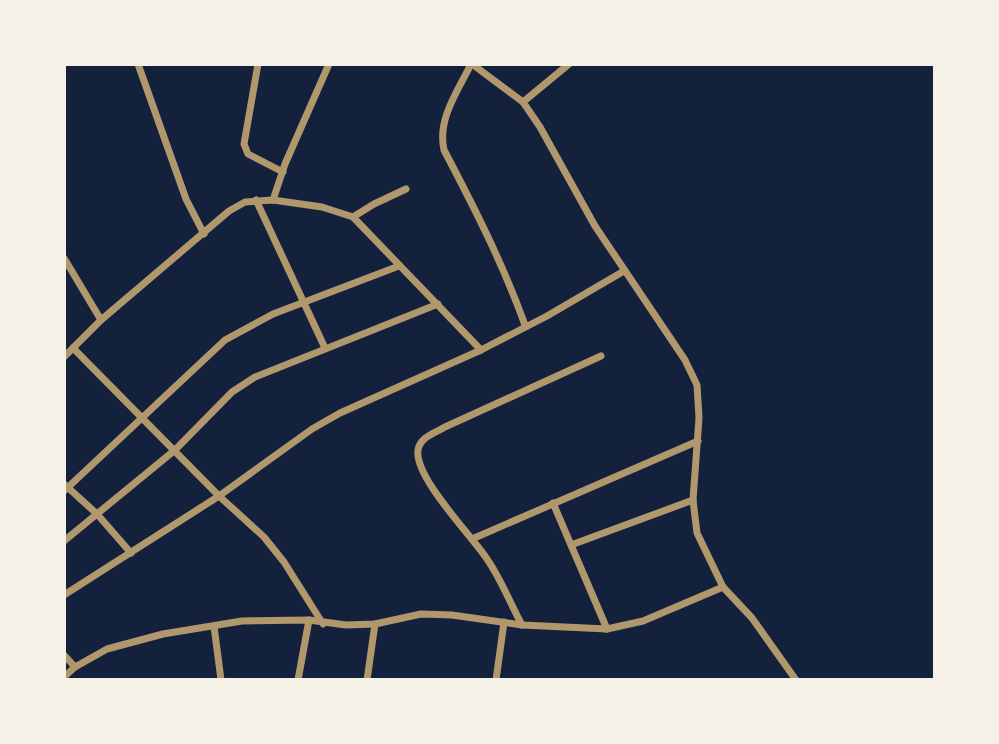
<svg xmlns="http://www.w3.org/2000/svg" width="999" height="744" viewBox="0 0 999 744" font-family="Rubik,sans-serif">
<rect width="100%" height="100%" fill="#14213d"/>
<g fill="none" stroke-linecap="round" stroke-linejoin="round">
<!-- minor -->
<g stroke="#b1986c" stroke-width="7">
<polyline points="138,64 186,199 204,234"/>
<polyline points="258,64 244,144 248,154 283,172"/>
<path d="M471 64C458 91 437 119 444 150 474 207 503 264 525 325"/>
<polyline points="472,64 523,102 540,127 595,226 685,360 697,385 699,418 693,500 697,533 723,587 752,618 796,680"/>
<polyline points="523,102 569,64"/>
<polyline points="256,200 325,348"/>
<polyline points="273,200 285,164 329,64"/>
<polyline points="353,217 374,204 406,189"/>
<polyline points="64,258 101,320"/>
<polyline points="73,348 219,496 264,537 284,562 323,624"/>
<polyline points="64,357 101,320 229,211 245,202 273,200 322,207 353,217 481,350"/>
<polyline points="64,484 97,514 131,553"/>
<polyline points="64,491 225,340 273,314 399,266"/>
<polyline points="553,503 607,629"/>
<polyline points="472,539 698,441"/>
<polyline points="64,541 175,450 232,392 255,377 438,304"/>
<polyline points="571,545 693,500"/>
<polyline points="64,595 219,496 312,429 340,413 481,350 547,316 624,271"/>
<path d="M522 625C510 603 501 579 487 559 471 535 414 477 418 450 420 437 435 433 445 427L601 356"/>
<polyline points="214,626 221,680"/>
<polyline points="64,655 75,667"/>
<polyline points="64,677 75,667 107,649 163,634 242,621 309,620 346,625 375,624 421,614 452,615 522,625 607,629 643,621 723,587"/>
<polyline points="298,680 309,620"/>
<polyline points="367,680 375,624"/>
<polyline points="496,680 504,622"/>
</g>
</g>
<!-- border -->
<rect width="999" height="744" fill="none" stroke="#f6f1e7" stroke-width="132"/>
</svg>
